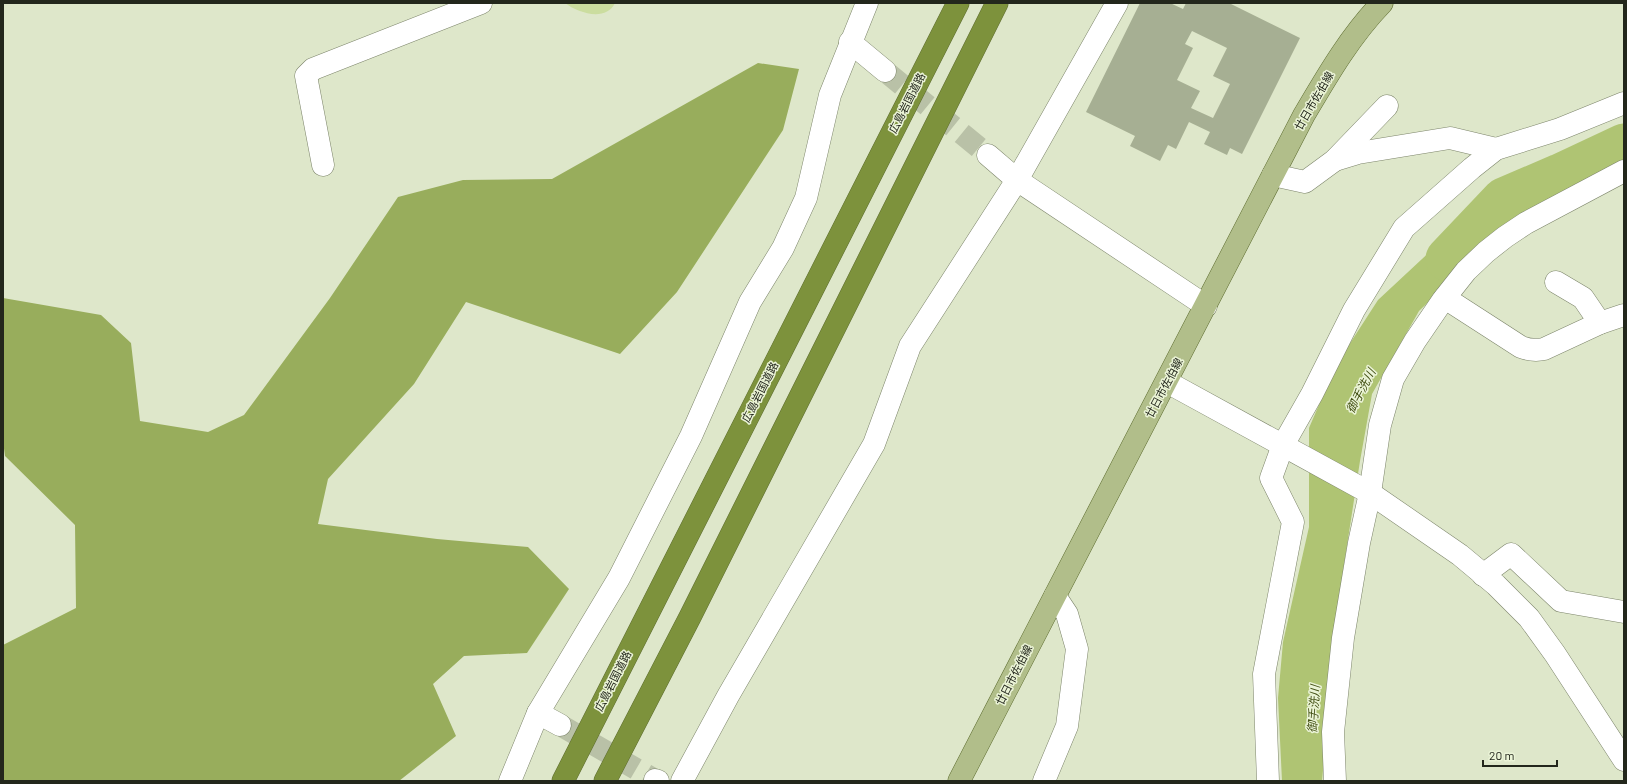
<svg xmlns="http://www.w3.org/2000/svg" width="1627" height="784" viewBox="0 0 1627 784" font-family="Barlow,'Noto Sans JP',sans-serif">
<rect width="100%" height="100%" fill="#dee7ca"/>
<!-- green -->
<path fill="#cbdd9f" d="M565 3H615C606 22 578 13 565 3Z"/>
<!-- forest -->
<polygon fill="#98ad5c" points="758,63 799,69 783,130 677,292 620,354 466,302 414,384 328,479 318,524 437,539 528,547 569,589 527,653 464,656 433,684 456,736 399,781 3,781 3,645 76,608 75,525 5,456 3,441 3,298 101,315 131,343 140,421 208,432 244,415 330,298 398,197 463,180 552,179"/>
<!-- water -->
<polygon fill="#afc473" points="1479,212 1490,215 1495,228 1493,239 1419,311 1372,394 1360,461 1340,591 1322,781 1282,781 1278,698 1283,642 1309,527 1309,428 1336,365 1378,300 1451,232 1468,218"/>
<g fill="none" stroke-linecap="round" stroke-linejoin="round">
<!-- river -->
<polyline stroke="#afc473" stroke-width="45" points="1448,259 1504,200 1560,176 1624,146"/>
</g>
<!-- building -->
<path fill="#a6af93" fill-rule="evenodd" d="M1140 3H1170L1183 9 1186 3H1229L1300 38 1242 154 1230 148 1227 155 1204 144 1210 132 1189 122 1176 149 1168 145 1160 161 1130 146 1135 136 1086 112ZM1192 31 1227 48 1213 76 1230 84 1213 118 1191 108 1200 91 1177 80 1193 48 1185 44Z"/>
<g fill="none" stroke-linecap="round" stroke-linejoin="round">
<!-- minor-tunnel -->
<g stroke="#b9c1a7" stroke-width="22" stroke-dasharray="22 11" stroke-linecap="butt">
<polyline points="885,71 988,155"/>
<polyline points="560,725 655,780"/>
</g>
<!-- minor casing -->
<g stroke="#7d856b" stroke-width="23">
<g id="minor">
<polyline points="850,42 885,71"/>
<polyline points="988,155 1017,180 1206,306"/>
<polyline points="1335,160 1358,153 1450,138 1496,149"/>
<polyline points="323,165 306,76 313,69 481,3"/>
<polyline points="1273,175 1305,182 1335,160 1387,106"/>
<polyline points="1556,282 1583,298 1600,323"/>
<path d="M1445 298 1521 347C1529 350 1535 351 1544 349L1600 323 1624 315"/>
<polyline points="1167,382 1370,493 1460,555 1496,585 1529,618 1555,654 1624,760"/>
<polyline points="1483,575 1511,554 1561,601 1624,612"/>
<polyline points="538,713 560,725"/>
<polyline points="655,780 658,781"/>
<polyline points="510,781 538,713 619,578 691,436 750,302 783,248 806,198 830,95 867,3"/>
<polyline points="682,781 728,696 874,444 910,346 1017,180 1117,3"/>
<polyline points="1044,781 1067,726 1077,649 1067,614 1055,596"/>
<polyline points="1268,781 1264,674 1293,522 1271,478 1283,445 1312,394 1354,310 1404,228 1472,168 1496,149 1560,129 1624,103"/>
<polyline points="1335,781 1333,732 1343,638 1359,543 1370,493 1380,425 1393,379 1415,341 1443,300 1466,271 1486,252 1505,237 1526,223 1624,171"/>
</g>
</g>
<!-- major casing -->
<g stroke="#5e6d31" stroke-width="23">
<path id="major" d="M959 781 1304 115C1327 76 1350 36 1382 3"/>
</g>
<!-- highway casing -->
<g stroke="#5e6d31" stroke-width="23">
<g id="highway">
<polyline points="563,781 958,3"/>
<polyline points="605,781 690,617 997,3"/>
</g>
</g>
<!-- minor -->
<use href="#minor" stroke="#fff" stroke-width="22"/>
<!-- major -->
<use href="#major" stroke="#b1be8a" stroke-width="22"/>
<!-- highway -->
<use href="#highway" stroke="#7d923c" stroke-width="22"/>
</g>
<g text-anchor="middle" stroke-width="3" stroke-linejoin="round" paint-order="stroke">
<!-- street labels -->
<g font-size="11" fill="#23271c" stroke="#ebf4d7">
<text transform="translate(1314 101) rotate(-60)" y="4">廿日市佐伯線</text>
<text transform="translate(907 103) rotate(-63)" y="4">広島岩国道路</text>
<text transform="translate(1164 388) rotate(-62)" y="4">廿日市佐伯線</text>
<text transform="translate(760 392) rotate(-63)" y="4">広島岩国道路</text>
<text transform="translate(1014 675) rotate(-63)" y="4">廿日市佐伯線</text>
<text transform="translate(613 681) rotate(-63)" y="4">広島岩国道路</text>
</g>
<!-- water labels -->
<g font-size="12" font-style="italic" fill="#455217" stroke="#ebf4d7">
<text transform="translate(1361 391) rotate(-62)" y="4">御手洗川</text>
<text transform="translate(1314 709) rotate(-86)" y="4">御手洗川</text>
</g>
</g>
<!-- border -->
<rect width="1627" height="784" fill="none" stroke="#23271c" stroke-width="8"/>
<!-- scale -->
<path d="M1483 760v6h74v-6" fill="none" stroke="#23271c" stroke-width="2"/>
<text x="1489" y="760" font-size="12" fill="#23271c" stroke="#ebf4d7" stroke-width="3" paint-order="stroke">20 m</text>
</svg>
